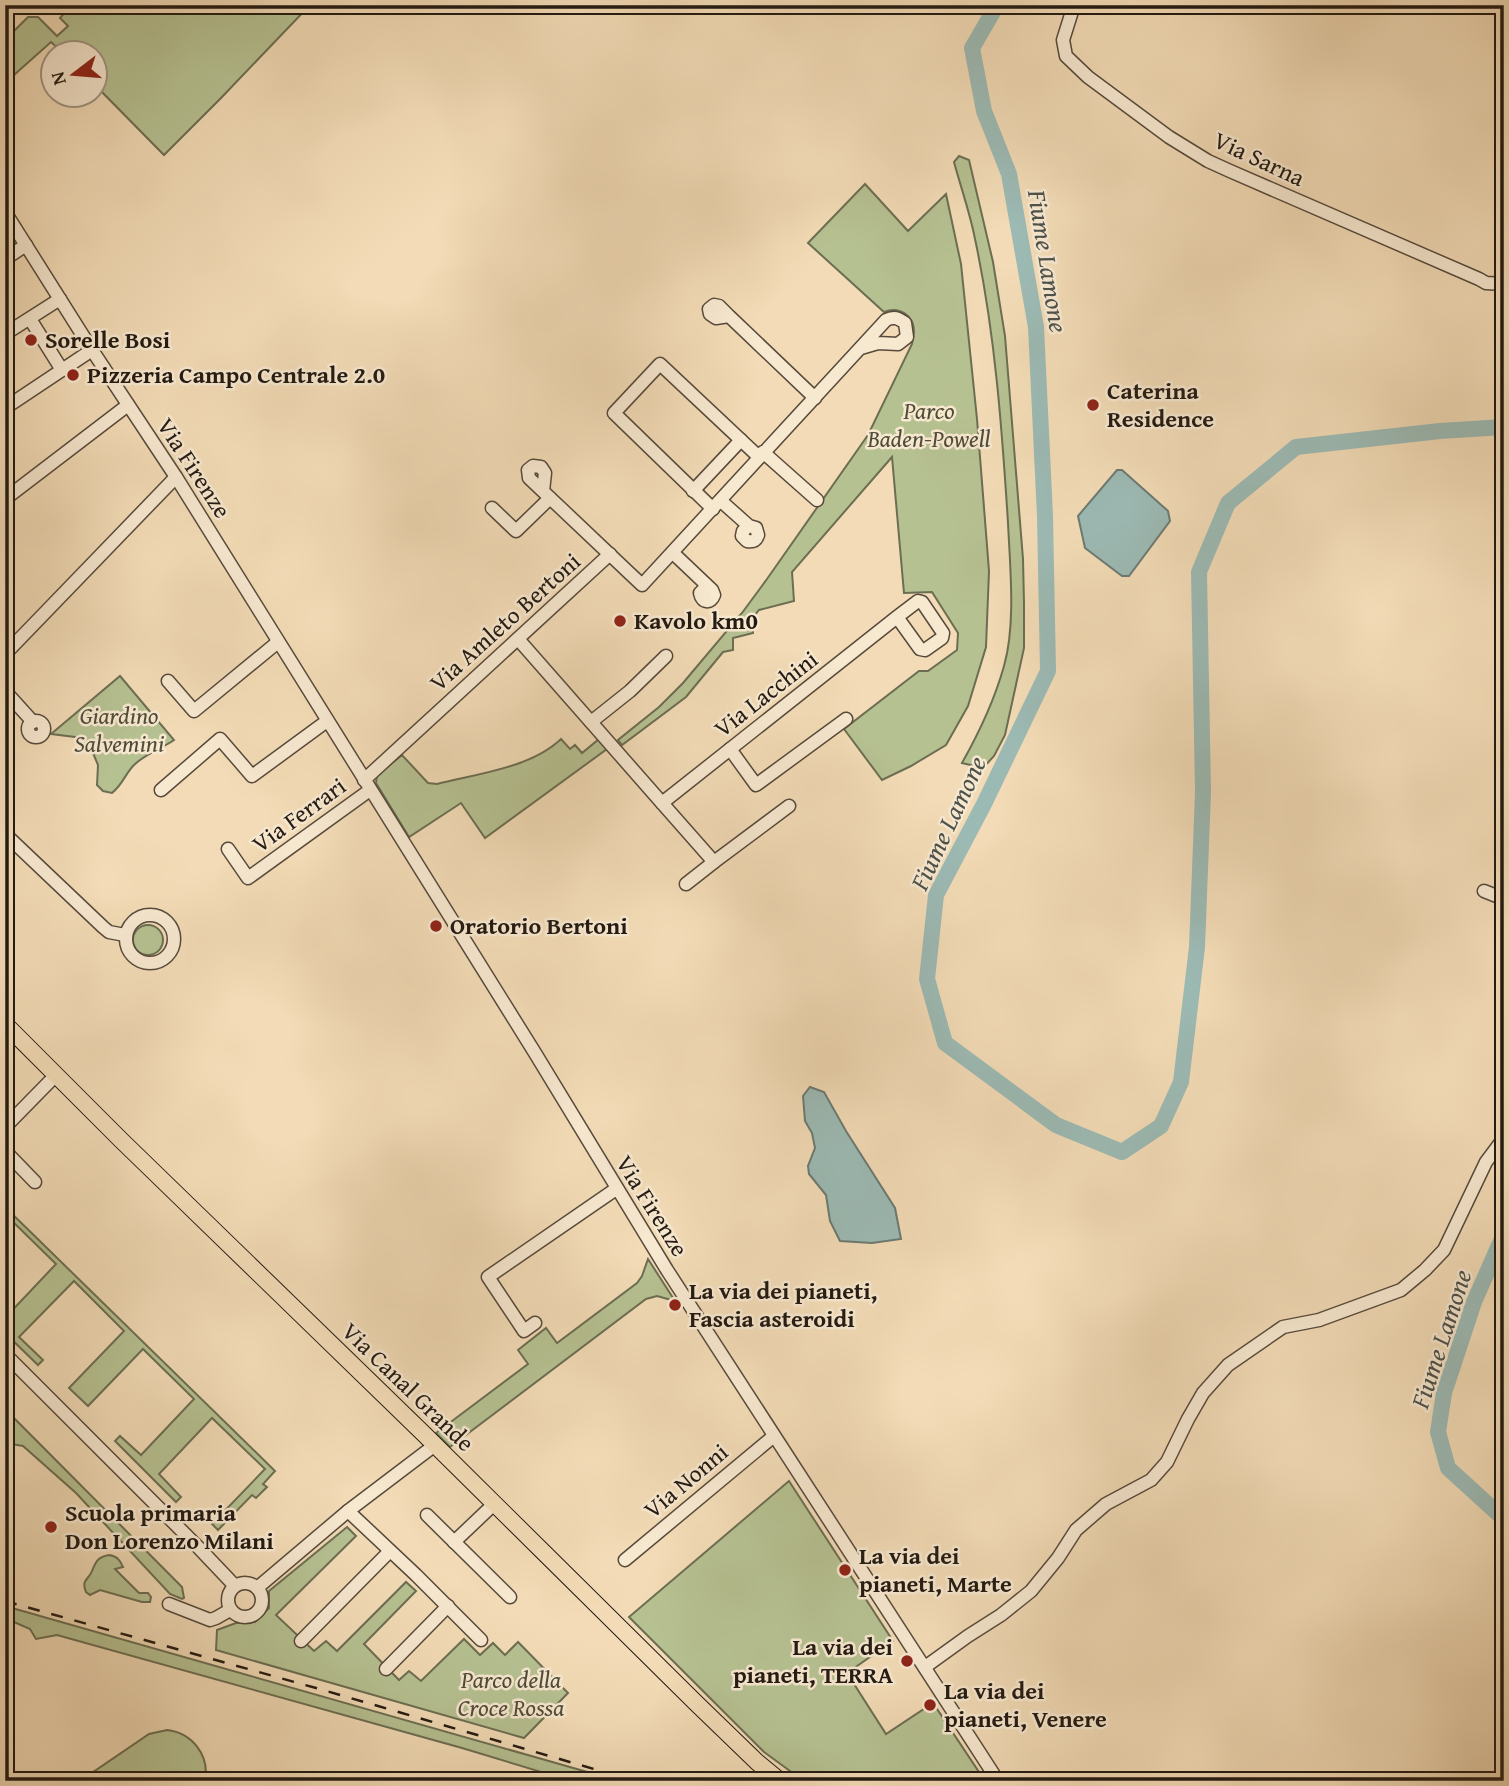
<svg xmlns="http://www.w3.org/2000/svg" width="1509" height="1786" viewBox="0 0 1509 1786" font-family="'Gentium Book Plus',serif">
<rect width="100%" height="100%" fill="#f2dbb6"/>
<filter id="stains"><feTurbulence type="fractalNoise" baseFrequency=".00286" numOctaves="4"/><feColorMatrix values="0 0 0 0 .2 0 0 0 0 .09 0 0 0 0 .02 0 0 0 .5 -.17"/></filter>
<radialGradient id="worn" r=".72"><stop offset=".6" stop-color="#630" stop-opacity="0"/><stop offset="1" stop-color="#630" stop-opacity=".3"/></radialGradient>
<!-- green -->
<g fill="#b6c192" stroke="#6c6e52" stroke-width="2">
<polygon points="70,5 310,5 221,98 164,155 95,85 94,52 62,52 51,42 5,83 5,40 28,17 38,17 57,36 68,26 60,18 68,9"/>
<path d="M959 156 969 160 993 262 1005 336 1023 559 1024 603V648L1005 735 994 756 983 768 962 763C980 731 994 702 1004 666 1016 624 1010 567 1008 523 1002 429 995 332 975 239 970 213 961 188 954 162Z"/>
<path d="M865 184 908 231 946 194 961 264 977 419 989 571 986 647 968 706 946 745 911 766 882 780 844 729 919 671H928L957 650 958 633 932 592 904 593 892 457 792 572 794 601 759 610 751 620 753 633 733 638V650L723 652 686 697 622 745 618 740 659 707 683 683 742 613 767 579 868 435 912 344C912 344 914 333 914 332 914 315 899 306 884 312L808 243Z"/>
<path d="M120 676 174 740C161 749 145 754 134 765 125 774 123 784 112 793L103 791 97 785 98 765 93 753 86 744 75 737 51 734Z"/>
<path d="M561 739 570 749 575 745 582 753 599 739 607 749 485 838 461 803 409 837 376 783 377 775 402 755 428 783 437 784C476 774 531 768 561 739Z"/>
<circle cx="148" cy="940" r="15"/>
<polygon points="5,1207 275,1471 263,1484 267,1487 256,1498 252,1495 218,1530 212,1524 265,1469 212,1418 159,1474 181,1497 176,1502 115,1441 120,1436 141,1455 194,1399 143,1349 88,1406 69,1388 124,1331 74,1281 19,1337 43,1360 38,1365 5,1333 5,1318 56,1264 5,1214"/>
<polygon points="648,1259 675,1301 657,1296 646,1299 450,1447 436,1433 528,1364 518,1350 546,1328 557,1343 637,1283 642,1276"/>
<polygon points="5,1409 182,1587 184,1598 182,1599 170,1594 76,1493 23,1446 5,1443"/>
<polygon points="789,1481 893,1641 847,1673 886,1734 933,1703 985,1781 805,1781 801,1779 764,1752 629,1617"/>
<polygon points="347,1527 356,1536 276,1615 314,1651 326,1641 337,1651 406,1582 416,1591 364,1644 399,1680 409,1671 421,1681 464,1639 480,1655 493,1643 505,1655 518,1642 568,1693 524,1738 216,1650 217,1630 236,1623 255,1622 269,1608 269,1591"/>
<path d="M109 1555C117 1556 120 1560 123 1567L115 1569 139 1593H148L151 1597 150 1602H142L100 1590 90 1595 86 1592C81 1579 88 1581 92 1571 96 1561 98 1557 109 1555Z"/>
<polygon points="5,1606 619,1781 571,1781 462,1748 57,1635 36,1639 30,1629 5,1618"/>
<path d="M167 1730C192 1733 210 1755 205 1781H80L149 1734Z"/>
</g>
<!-- water -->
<g fill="#9cbab4" stroke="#6c7a73" stroke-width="2">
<polygon points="1117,470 1122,470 1168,511 1170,521 1129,576 1122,576 1085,548 1078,516"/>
<polygon points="810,1087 824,1092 846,1131 895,1208 901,1239 872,1243 840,1241 830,1221 826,1195 809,1174 808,1166 815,1148 812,1133 805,1121 803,1096"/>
</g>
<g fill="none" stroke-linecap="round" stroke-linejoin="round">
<!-- river -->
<g stroke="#9cbab4" stroke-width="16">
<polyline points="997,5 972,48 984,111 1009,174 1036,327 1045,516 1048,671 984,804 936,895 927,979 945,1043 1056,1125 1122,1152 1161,1126 1181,1082 1197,947 1203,792 1199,572 1228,503 1296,447 1440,431 1504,427"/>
<polyline points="1504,1234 1474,1302 1444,1393 1438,1432 1448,1468 1504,1519"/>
</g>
<!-- minor casing -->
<g stroke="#574a3b" stroke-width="15">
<g id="minor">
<polyline points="1074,5 1063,40 1066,56 1088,77 1169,137 1208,161 1230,171 1479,279 1486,283 1504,284"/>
<polyline points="5,212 92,350 176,477 535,1053 667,1270 998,1781"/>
<polyline points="5,259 26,245"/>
<polyline points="729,316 716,318 710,314 709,309 714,305 719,306 729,316 815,398"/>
<polyline points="30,319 62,370"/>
<polyline points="5,334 60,299"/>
<polyline points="5,408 92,350"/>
<polyline points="763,452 817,500"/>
<path d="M543 491 545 473 541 467 533 466 528 470 529 478 642 585 886 320C894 316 898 318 905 323L907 337 898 344 878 343 861 348"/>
<polyline points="693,491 741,440"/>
<polyline points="5,499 128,405"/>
<path d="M721 501 749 526 756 528 758 535C756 541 753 542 747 541L742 536 743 531 749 526"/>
<polyline points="492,508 516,531 550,498"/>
<polyline points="713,509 614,413 660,364 759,457"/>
<path d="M673 553 712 590 714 595C711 604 702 603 700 593L704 589 709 588"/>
<polyline points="518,639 662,803 897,617 918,601 922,602 943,633 942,638 925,650 920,649 897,617"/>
<polyline points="5,654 176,477"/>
<polyline points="168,681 194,711 278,642"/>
<polyline points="5,691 33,722"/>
<circle cx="36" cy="729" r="8"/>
<polyline points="591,722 630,691 666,656"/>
<polyline points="730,749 756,785 846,719"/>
<polyline points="364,780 610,554"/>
<polyline points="161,790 220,739 252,776 327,721"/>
<polyline points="662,803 714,862 686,884"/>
<polyline points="5,834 103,927 109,932 125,935"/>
<polyline points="228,849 248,878 370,790"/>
<polyline points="714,862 789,806"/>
<polyline points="1484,891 1504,899"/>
<circle cx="150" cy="939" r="24"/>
<polyline points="5,1127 56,1075"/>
<polyline points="5,1151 35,1182"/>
<polyline points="535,1323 524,1331 488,1277 616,1189"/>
<polyline points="5,1354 198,1547 235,1586"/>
<polyline points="348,1511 416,1575 481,1640"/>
<polyline points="427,1515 510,1597"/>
<polyline points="454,1542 494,1504"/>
<polyline points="625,1560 774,1436"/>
<circle cx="245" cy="1600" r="17"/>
<polyline points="257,1588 348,1511 435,1445"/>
<polyline points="169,1604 210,1620 216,1618 230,1610"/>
<polyline points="301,1641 390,1551"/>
<polyline points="925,1667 968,1636 1001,1615 1031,1591 1058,1558 1076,1530 1106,1504 1151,1480 1167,1462 1188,1419 1203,1393 1228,1365 1283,1327 1319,1320 1401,1290 1425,1270 1444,1250 1486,1162 1504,1138"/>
<polyline points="386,1669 448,1606"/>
</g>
</g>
<!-- major casing -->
<g stroke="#231a12" stroke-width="18">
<polyline id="major" points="5,1024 121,1140 425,1435 696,1703 757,1762 780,1781"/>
</g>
<!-- minor -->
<use href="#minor" stroke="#f7e8d0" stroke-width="12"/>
<!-- major -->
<use href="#major" stroke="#f2dbb6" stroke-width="16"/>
<!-- rail -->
<polyline stroke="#231a12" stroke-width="2.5" stroke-dasharray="12 12" stroke-linecap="butt" points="5,1601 323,1690 635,1781"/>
</g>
<!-- markers -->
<g fill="#8f2418" stroke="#f7e8d0" stroke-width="2.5">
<circle cx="31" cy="340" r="7"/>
<circle cx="73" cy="375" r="7"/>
<circle cx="1093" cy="405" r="7"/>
<circle cx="620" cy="621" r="7"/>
<circle cx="436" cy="926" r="7"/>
<circle cx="675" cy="1305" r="7"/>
<circle cx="51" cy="1527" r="7"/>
<circle cx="845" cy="1570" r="7"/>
<circle cx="907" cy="1661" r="7"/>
<circle cx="930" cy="1705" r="7"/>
</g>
<g text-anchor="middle" stroke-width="5" stroke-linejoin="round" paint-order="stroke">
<!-- street labels -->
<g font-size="24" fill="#231a12" stroke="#f7e8d0">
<text transform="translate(1259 159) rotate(25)" y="8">Via Sarna</text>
<text transform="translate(194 468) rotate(57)" y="8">Via Firenze</text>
<text transform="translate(505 622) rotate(-42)" y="8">Via Amleto Bertoni</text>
<text transform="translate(766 694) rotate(-38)" y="8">Via Lacchini</text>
<text transform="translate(299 815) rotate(-36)" y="8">Via Ferrari</text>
<text transform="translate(652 1206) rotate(58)" y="8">Via Firenze</text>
<text transform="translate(408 1387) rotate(44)" y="8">Via Canal Grande</text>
<text transform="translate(686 1481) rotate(-40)" y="8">Via Nonni</text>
</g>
<!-- poi labels -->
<g font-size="24" font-weight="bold" fill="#231a12" stroke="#f7e8d0" text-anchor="start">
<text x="45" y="348">Sorelle Bosi</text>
<text x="87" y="383">Pizzeria Campo Centrale 2.0</text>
<text x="1107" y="399">Caterina<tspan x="1107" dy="28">Residence</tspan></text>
<text x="634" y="629">Kavolo km0</text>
<text x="450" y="934">Oratorio Bertoni</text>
<text x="689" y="1299">La via dei pianeti,<tspan x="689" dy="28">Fascia asteroidi</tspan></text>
<text x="65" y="1521">Scuola primaria<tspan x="65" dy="28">Don Lorenzo Milani</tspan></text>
<text x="859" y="1564">La via dei<tspan x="859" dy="28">pianeti, Marte</tspan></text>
<text x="893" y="1655" text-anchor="end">La via dei<tspan x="893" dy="28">pianeti, TERRA</tspan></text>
<text x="944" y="1699">La via dei<tspan x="944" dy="28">pianeti, Venere</tspan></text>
</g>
<!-- park labels -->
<g font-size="24" font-style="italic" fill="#4f4c38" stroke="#f7e8d0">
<text x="929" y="419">Parco<tspan x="929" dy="28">Baden-Powell</tspan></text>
<text x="119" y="724">Giardino<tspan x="119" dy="28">Salvemini</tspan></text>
<text x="511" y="1688">Parco della<tspan x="511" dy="28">Croce Rossa</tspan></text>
</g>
<!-- water labels -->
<g font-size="26" font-style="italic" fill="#4d524b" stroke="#f7e8d0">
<text transform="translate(1048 261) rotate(81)" y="9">Fiume Lamone</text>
<text transform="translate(948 823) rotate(-65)" y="9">Fiume Lamone</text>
<text transform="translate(1441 1339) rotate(-72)" y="9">Fiume Lamone</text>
</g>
</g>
<!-- margin -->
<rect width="1509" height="1786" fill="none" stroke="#f2dbb6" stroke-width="28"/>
<rect x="7" y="7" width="1495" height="1772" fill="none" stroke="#231a12" stroke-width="3.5"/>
<rect x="14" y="14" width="1481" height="1758" fill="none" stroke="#231a12" stroke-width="2"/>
<!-- north arrow -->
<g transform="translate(74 74) rotate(254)"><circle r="33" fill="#f7e8d0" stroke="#a29684" stroke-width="2"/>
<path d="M0-5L12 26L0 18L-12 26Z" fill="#8f2418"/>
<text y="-10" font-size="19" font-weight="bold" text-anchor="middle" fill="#231a12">N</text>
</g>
<rect width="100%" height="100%" filter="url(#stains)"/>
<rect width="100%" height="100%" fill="url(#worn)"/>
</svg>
